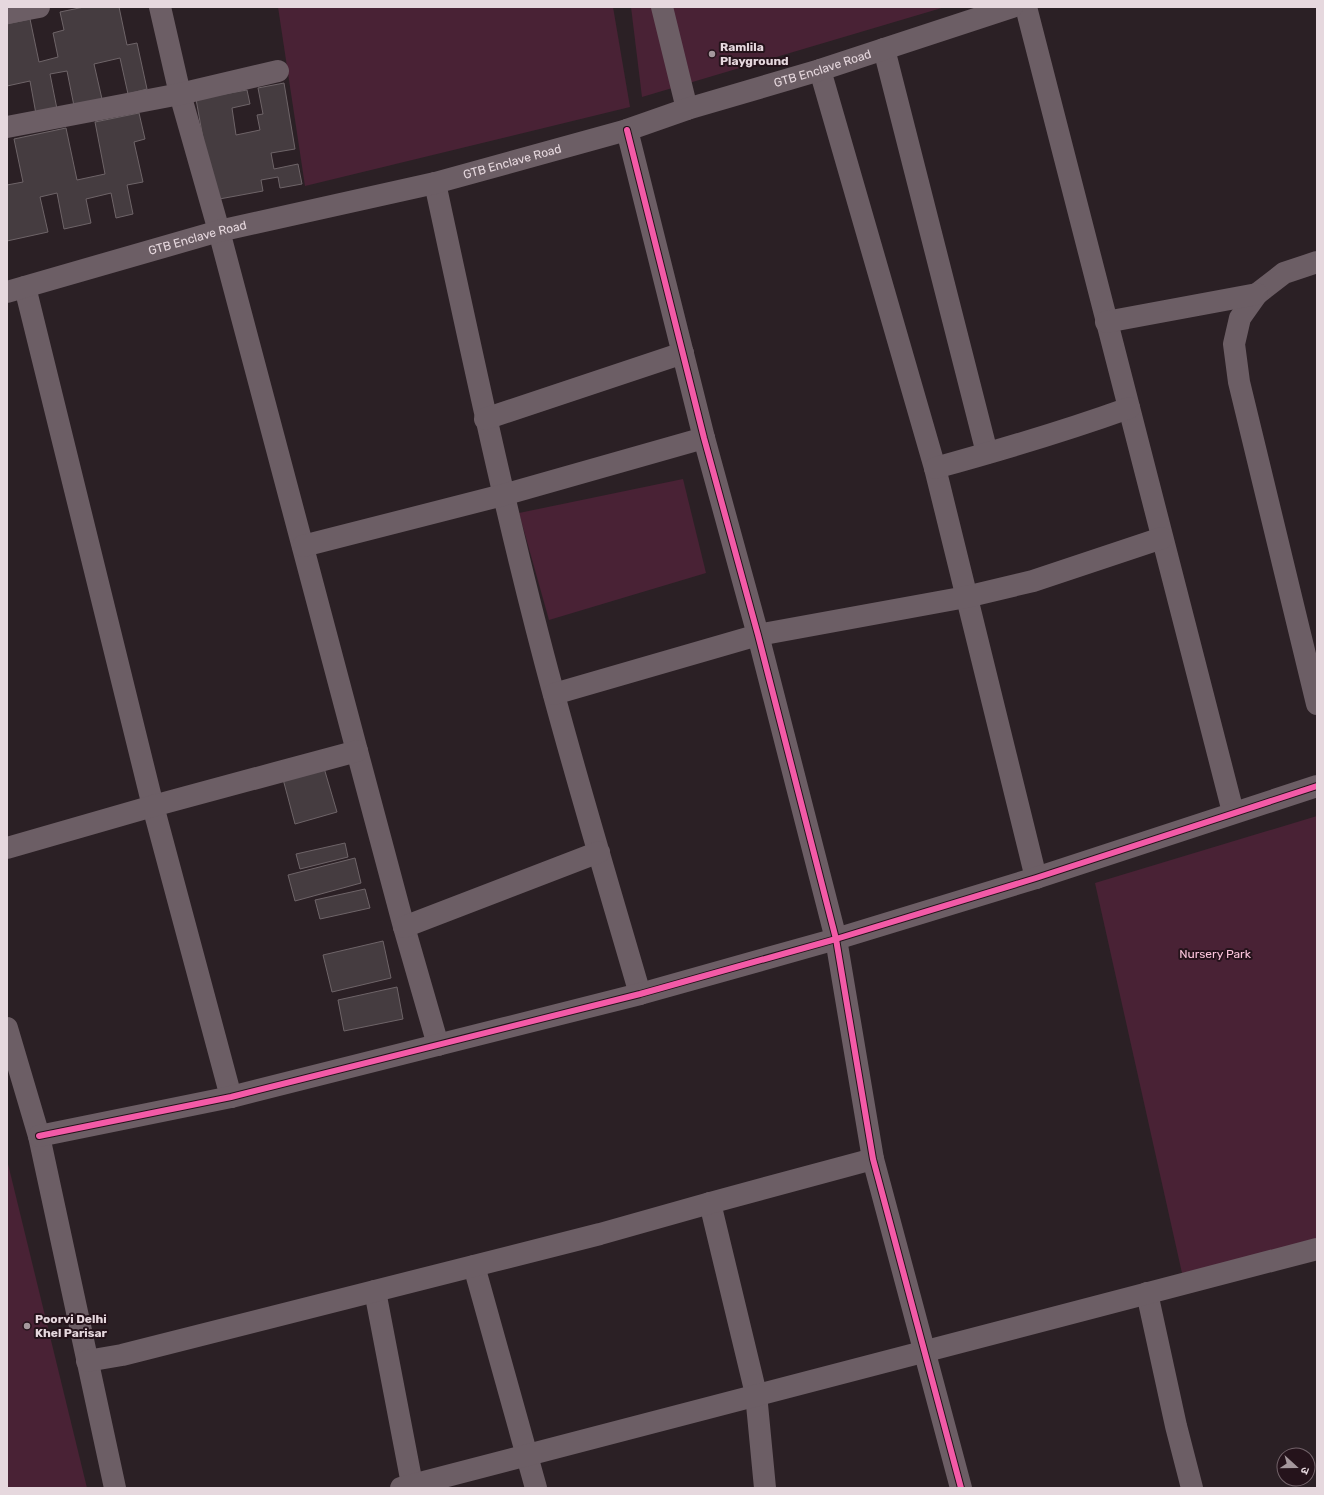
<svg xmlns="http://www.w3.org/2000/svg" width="1324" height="1495" viewBox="0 0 1324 1495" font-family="Rubik,'Noto Sans Devanagari',sans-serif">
<rect width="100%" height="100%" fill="#2b2025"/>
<!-- green -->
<g fill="#492235">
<polygon points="278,7 613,7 630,107 305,186"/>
<polygon points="631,7 945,7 642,97"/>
<polygon points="683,479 706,573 549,620 519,513"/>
<polygon points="1317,816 1317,1254 1294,1262 1182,1273 1095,883"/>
<polygon points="7,1160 8,1164 87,1488 7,1488"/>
</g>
<!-- building -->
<g fill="#453c40" stroke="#6e6468">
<polygon points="84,7 119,7 127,45 137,43 147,89 128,94 120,58 94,64 102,99 74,106 67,71 50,74 57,109 36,114 30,81 7,86 7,24 30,19 39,62 58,57 53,33 64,30 60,12"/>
<polygon points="284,83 295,149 271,153 274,169 298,164 302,184 280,188 278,177 261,180 263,191 214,200 196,99 247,90 250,104 232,108 236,135 260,130 257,115 263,114 258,88"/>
<polygon points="139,113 145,139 134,142 143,182 127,185 133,214 116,218 111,193 86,199 91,223 64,229 57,193 40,197 48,232 7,241 7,185 23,182 14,139 66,128 77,180 105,174 95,122"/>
<polygon points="324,768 337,812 295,824 283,779"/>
<polygon points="345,843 348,857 300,869 296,854"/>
<polygon points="355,858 361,883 295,901 288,875"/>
<polygon points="365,889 370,908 320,919 315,900"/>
<polygon points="383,941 391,978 332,992 323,955"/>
<polygon points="397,987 403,1019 344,1031 338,1000"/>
</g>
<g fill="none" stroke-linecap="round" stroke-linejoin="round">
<!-- minor -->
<g stroke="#6c5e65" stroke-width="22">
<polyline points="160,7 180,94 219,231 357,751 404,927 438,1045"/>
<polyline points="662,7 687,109"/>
<polyline points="1026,7 1233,812"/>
<polyline points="7,13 39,7"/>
<polyline points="884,49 987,453"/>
<polyline points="820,70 935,468 1036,878"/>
<polyline points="7,127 180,94 278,71"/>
<polyline points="627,130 704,438 758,635 836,939 873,1159 961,1488"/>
<path d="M435 183C472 354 508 526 554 695 581 795 611 894 640 994"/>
<polyline points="1317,262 1284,273 1257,294 1240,318 1234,344 1239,382 1317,704"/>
<polyline points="25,287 153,806 231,1097"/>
<path id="s1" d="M7 292 219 231 435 183 627 130 687 109 820 70 1012 7"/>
<polyline points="1106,322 1257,294"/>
<polyline points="485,419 683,353"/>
<path d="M935 468C1001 450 1065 431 1129 408"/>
<polyline points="303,546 503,495 704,438"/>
<polyline points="554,694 758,635 966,597 1033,581 1162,538"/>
<polyline points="7,848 153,806 357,751"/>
<polyline points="404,927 599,852"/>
<polyline points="7,1028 39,1136 115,1488"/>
<polyline points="39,1136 231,1097 640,994 836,939 1036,878 1317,786"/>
<polyline points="710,1203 756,1394 765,1488"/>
<polyline points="474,1266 536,1488"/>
<polyline points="375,1291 412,1484"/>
<polyline points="1147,1293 1176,1426 1192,1488"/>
<polyline points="87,1361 122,1355 600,1234 710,1203 873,1159"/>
<polyline points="401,1488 1317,1249"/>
</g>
<!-- cycleway casing -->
<g stroke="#25131b" stroke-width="8">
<g id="cycleway">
<polyline points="627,130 704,438 758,635 836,939 873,1159 961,1488"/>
<polyline points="39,1136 231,1097 640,994 836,939 1036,878 1317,786"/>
</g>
</g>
<!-- cycleway -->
<use href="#cycleway" stroke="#f35aa7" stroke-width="6"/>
</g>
<!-- markers -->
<g fill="#a5989d" stroke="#25131b" stroke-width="1.5">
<circle cx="712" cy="54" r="4"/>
<circle cx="27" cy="1326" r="4"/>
</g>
<g text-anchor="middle" stroke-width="4" stroke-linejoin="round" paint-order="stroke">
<!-- poi labels -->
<g font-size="12" font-weight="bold" fill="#e6d8de" stroke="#25131b" text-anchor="start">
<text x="720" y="51">Ramlila<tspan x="720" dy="14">Playground</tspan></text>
<text x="35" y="1323">Poorvi Delhi<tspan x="35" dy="14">Khel Parisar</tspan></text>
</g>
<!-- street labels -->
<g font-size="12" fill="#e6d8de" stroke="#25131b">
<text dy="4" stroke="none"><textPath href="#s1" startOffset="846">GTB Enclave Road</textPath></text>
<text dy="4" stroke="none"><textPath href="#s1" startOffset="522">GTB Enclave Road</textPath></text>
<text dy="4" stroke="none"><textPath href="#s1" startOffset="198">GTB Enclave Road</textPath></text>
</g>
<!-- park labels -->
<g font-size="12" fill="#fcc5dc" stroke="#25131b">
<text x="1215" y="958">Nursery Park</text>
</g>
</g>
<!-- border -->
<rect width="1324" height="1495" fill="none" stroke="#e6d8de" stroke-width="16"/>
<!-- north arrow -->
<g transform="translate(1296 1467) rotate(111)"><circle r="19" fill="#25131b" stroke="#726269"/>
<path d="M0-3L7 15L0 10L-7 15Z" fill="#a5989d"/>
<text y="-6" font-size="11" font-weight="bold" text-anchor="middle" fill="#e6d8de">उ</text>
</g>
</svg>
